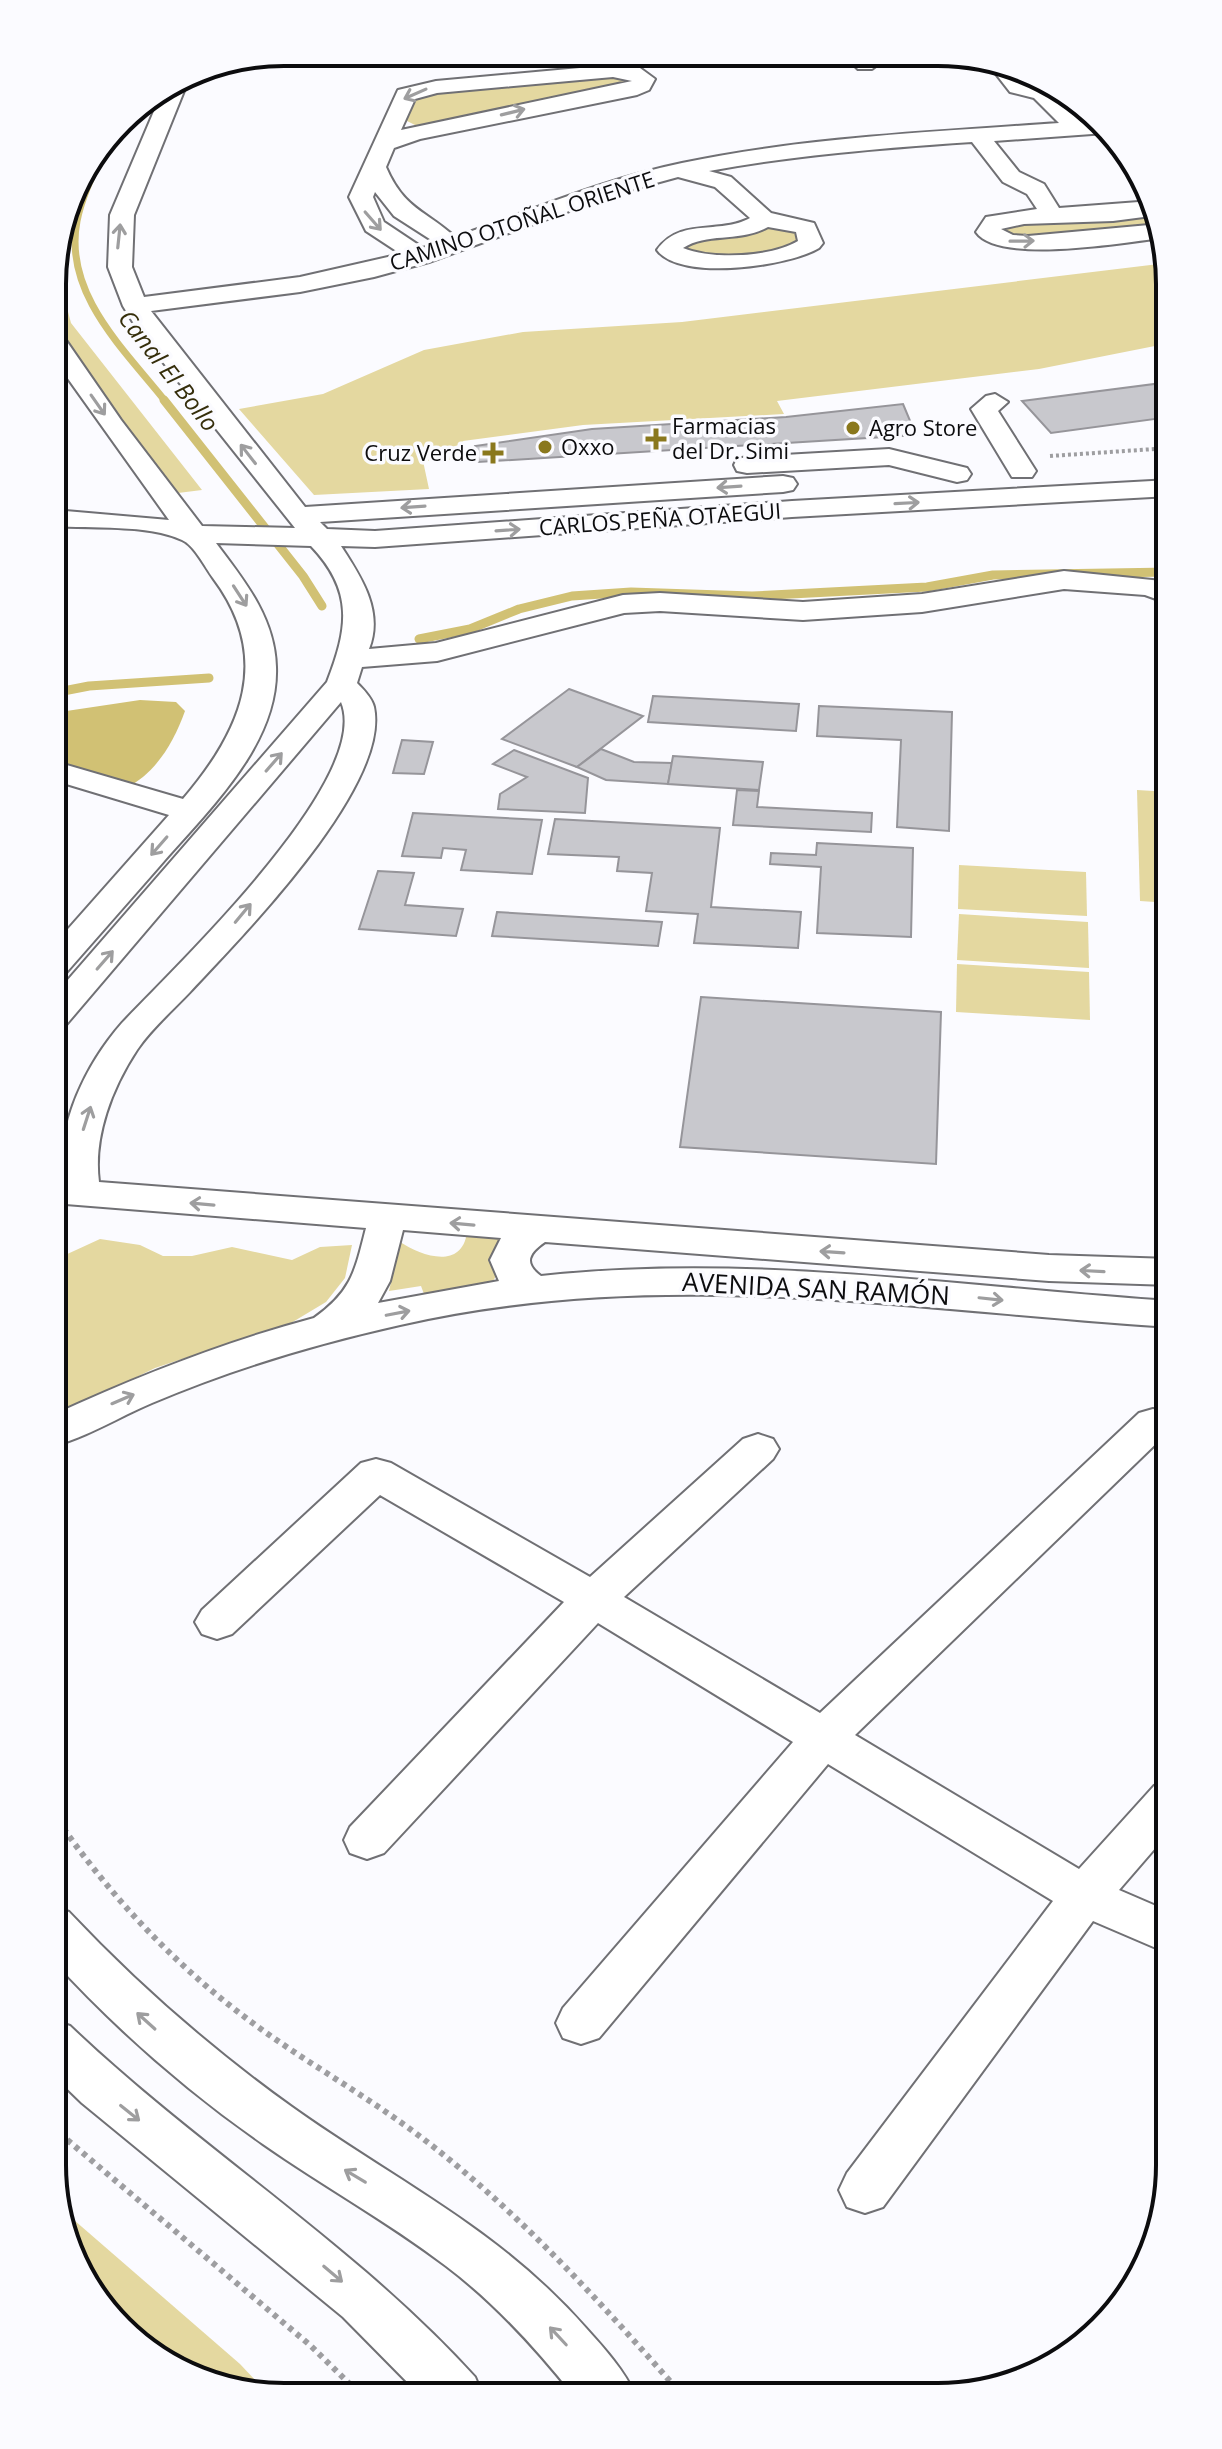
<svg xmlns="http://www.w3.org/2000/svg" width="1222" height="2449" viewBox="0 0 1222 2449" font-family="'Open Sans',sans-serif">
<rect width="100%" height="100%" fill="#fbfbff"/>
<!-- green -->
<g fill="#e4d8a0">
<polygon points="616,74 633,81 431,126 417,126 405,120 412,100 424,94"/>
<polygon points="1151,211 1158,212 1161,227 1010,239 998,226"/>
<polygon points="766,223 793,226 803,234 794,249 710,259 678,254 690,239"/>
<polygon points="57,245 58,274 71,323 202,490 178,493 61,346 54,332"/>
<polygon points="1167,263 1170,343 1039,369 777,401 784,414 583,425 463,441 466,459 423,461 429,489 314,495 239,409 323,394 424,350 523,332 682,322"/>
<polygon points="1137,790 1170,792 1170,903 1140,901"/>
<polygon points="959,865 1086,872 1087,916 958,909"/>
<polygon points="959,914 1088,922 1089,968 957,960"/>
<polygon points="957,964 1089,972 1090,1020 956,1012"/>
<polygon points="1157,1005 1170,1006 1170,1160 1168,1160"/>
<path d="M467 1233 503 1236C495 1250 488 1257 498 1272L492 1283 424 1294 421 1286 389 1291 400 1242C420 1255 461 1271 467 1233Z"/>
<polygon points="100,1239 140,1245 163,1256 192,1256 232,1247 292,1260 320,1247 352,1245 345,1278 326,1302 291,1323 155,1368 53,1418 53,1256 63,1256"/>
<polygon points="59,2207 240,2364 269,2395 253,2395 131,2340 64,2239"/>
</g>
<!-- water -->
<path fill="#d1c174" d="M140 700 176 702 185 711C174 742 156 773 126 788L53 765V713Z"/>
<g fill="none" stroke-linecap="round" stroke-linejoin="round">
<!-- stream-far1 -->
<path stroke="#d1c174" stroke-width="7" d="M111 135C99 163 83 191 77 221 63 294 125 350 166 402"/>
<!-- stream -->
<g stroke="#d1c174" stroke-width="9">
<polyline points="164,400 303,576 322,606"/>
<polyline points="419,639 470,629 519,609 572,596 631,592 752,596 927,587 993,575 1170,572"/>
<polyline points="53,693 89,686 209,678"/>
</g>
</g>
<!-- building -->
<g fill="#c8c8cd" stroke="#96959a" stroke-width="2">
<polygon points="1170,382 1170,417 1051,433 1022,401"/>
<polygon points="903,404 916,435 478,462 475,446 592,429 786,417"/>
<polygon points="569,689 643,716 577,767 502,739"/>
<polygon points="653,696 799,704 796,731 648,722"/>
<polygon points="819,706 952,712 949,831 897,827 901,740 817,736"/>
<polygon points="402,740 433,742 424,774 393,773"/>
<polygon points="601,749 634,762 672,763 668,784 606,780 577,767"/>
<polygon points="514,750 588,778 585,813 498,809 500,794 527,777 493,764"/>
<polygon points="673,756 763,762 759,790 668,784"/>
<polygon points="737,790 759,791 757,807 872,813 871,832 733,825"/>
<polygon points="413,813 542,820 532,874 461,870 466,850 443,848 441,858 402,856"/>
<polygon points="555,819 720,828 711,907 801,912 798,948 694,943 698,914 646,911 652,873 617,871 619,857 548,854"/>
<polygon points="817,843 913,848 911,937 817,933 821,867 770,864 771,853 816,855"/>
<polygon points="378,871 414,873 405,905 463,909 456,936 359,929"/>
<polygon points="497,912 662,922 658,946 492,936"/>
<polygon points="701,997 941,1012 936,1164 680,1147"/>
</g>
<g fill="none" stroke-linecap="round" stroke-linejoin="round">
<!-- minor casing -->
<g stroke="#707074" stroke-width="4">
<g id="minor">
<polygon points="865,56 889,56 872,69 858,69 854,65"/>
<path d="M992 61 1019 74 1026 82 1051 90 1081 122 1098 121 1106 133 994 141 1019 172 1044 184 1059 208 1152 201 1159 215 1113 221 1024 224 1001 229 1013 235 1028 236 1160 224 1162 238C1125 242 999 265 976 232L986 217 1037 209 1027 194 1003 182 972 142C884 148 796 155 709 171L731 177 771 213 814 223 823 243 819 248C790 266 680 282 657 250 680 217 719 235 750 218L715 187 678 177 616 194 429 262 374 277 300 292 151 311 305 507 783 476 793 478 797 484 793 490 783 492 320 522 327 529 375 531 792 501 1170 480V496L792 517 375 547 341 546C361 577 384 611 369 649L436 643 623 595 660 593 803 602 922 594 1064 571 1162 581 1170 585V604L1145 595 1064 589 922 612 803 620 660 611 624 613 437 661 362 667 357 683C363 689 372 698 374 707 391 786 241 937 190 992 172 1011 151 1029 137 1050 112 1088 93 1137 99 1182L1049 1255 1170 1259V1285L1049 1281 545 1242C529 1253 523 1263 541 1276 752 1253 959 1287 1170 1301V1327C906 1310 663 1265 400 1325 315 1344 232 1369 152 1403 119 1417 87 1437 53 1446V1415C138 1376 224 1342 314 1318 352 1291 355 1271 366 1228L53 1203V1179L62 1180C57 1124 86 1064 122 1023 173 969 374 779 341 702L65 1026 53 1030V997L327 682C348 628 354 591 311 546L216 543C244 580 275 618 276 667 279 746 205 813 158 868 127 903 96 939 65 974L53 977V946L169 815 53 780V761L183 799C242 730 273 658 213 578 205 567 194 545 182 540 149 524 90 529 54 526V510L169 520 54 359V334L63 336 121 420 202 526 295 528 139 332 123 306 108 267 110 215 163 90 184 76 188 81 134 215 132 267 144 297 300 277 401 254 366 231 349 197 398 90 436 81 613 65 640 68 655 79 649 90 637 95 420 139 394 148 386 167C404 209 425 210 455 237 530 211 604 179 682 163 806 137 933 132 1059 123L1034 98 1010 92 989 65ZM613 77 632 81 401 130 415 99 437 93ZM375 192 394 216 436 243 423 248 384 222 373 197ZM768 227 796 232 798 241C771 257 713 260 683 248 708 232 739 243 768 227ZM403 1230 501 1238 490 1260 499 1281 378 1303 390 1281Z"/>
<polygon points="995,394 1008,402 998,411 1036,471 1032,477 1012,477 971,409 986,396"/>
<polygon points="889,449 967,468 971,474 967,480 957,482 889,465 747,473 737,471 734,465 737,459 747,457"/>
<polygon points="1153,1409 1167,1413 1167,1433 855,1735 1079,1869 1154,1786 1170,1781 1170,1831 1119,1890 1170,1912 1170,1954 1093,1921 883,2207 865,2213 847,2207 839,2190 847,2173 1053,1901 828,1764 599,2038 581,2044 563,2038 556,2023 563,2008 793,1742 598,1623 384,1853 367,1859 350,1853 344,1840 350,1827 564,1602 380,1495 232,1634 217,1639 202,1634 195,1622 202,1610 361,1463 376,1459 391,1463 590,1577 743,1439 758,1434 773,1439 779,1449 773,1459 624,1597 820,1713 1139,1413"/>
<path d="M52 1906 69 1912C137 1984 211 2049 292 2107 397 2182 498 2228 586 2328 605 2349 624 2370 636 2396H574C536 2348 495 2303 446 2266 387 2221 323 2186 263 2144 187 2091 115 2028 52 1959Z"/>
<path d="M52 2020 70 2026C200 2150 354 2244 475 2377L483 2396 420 2395 343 2317 82 2103 52 2074Z"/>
</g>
</g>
<!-- path-far1 -->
<polyline stroke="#9e9ea1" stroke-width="4" stroke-dasharray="3 3" stroke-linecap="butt" points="1050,456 1170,448"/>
<!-- path -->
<g stroke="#9e9ea1" stroke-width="6" stroke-dasharray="5 5" stroke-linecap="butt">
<path d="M52 1812C106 1891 169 1960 246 2018 304 2062 368 2096 426 2141 522 2215 603 2305 683 2396"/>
<polyline points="52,2127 311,2346 361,2395"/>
</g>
<!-- minor -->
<use href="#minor" fill="#fff" fill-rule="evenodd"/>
</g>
<!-- one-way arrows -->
<defs><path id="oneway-shaft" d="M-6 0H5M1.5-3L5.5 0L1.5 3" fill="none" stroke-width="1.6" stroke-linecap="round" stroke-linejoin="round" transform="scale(2)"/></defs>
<g stroke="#9e9e9f">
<use href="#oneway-shaft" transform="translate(415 94) rotate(156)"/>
<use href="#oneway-shaft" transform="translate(513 112) rotate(-14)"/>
<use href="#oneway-shaft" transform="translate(373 221) rotate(49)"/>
<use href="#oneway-shaft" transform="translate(119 236) rotate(-84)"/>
<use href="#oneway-shaft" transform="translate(1022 241) rotate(-1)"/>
<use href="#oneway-shaft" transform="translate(98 405) rotate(55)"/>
<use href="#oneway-shaft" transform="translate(248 454) rotate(-128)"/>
<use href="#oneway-shaft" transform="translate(729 487) rotate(176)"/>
<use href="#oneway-shaft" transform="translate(907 503) rotate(-3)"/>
<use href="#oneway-shaft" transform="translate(413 507) rotate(176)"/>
<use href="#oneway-shaft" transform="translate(508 530) rotate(-4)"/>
<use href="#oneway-shaft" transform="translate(240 596) rotate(57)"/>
<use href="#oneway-shaft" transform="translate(274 762) rotate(-49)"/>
<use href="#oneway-shaft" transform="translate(159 846) rotate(131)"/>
<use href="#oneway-shaft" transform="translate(243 913) rotate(-50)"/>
<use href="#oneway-shaft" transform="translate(105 960) rotate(-49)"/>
<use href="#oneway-shaft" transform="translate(87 1118) rotate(-72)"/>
<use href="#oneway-shaft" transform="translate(202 1204) rotate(-175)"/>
<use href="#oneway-shaft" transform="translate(462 1224) rotate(-175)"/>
<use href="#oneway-shaft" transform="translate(832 1252) rotate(-176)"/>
<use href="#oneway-shaft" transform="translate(1092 1271) rotate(-177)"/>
<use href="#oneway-shaft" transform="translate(991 1299) rotate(6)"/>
<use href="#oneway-shaft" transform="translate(398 1313) rotate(-11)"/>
<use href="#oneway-shaft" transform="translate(123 1399) rotate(-23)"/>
<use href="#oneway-shaft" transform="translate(146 2021) rotate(-138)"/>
<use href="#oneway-shaft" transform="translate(130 2113) rotate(39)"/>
<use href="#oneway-shaft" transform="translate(355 2176) rotate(-149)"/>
<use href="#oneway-shaft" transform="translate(333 2274) rotate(40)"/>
<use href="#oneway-shaft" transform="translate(558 2336) rotate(-133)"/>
</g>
<!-- markers -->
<g fill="#8a781d" stroke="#fbfbff" stroke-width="3">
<circle cx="853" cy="428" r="8"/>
<path d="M652 427h8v8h8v8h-8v8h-8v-8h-8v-8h8z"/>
<circle cx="545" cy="447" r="8"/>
<path d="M489 441h8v8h8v8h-8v8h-8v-8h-8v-8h8z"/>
</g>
<g text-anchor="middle" stroke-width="7" stroke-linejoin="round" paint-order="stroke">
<!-- far-street labels -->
<g font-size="22" fill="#0c0c0e" stroke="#fbfbff">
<text transform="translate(522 221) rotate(-18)" y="8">CAMINO OTOÑAL ORIENTE</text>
<text transform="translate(660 519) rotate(-4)" y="8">CARLOS PEÑA OTAEGUI</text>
</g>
<!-- far-poi labels -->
<g font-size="22" fill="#0c0c0e" stroke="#fbfbff" text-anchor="start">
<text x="672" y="434">Farmacias<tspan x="672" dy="25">del Dr. Simi</tspan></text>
<text x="869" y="436">Agro Store</text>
<text x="561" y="455">Oxxo</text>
<text x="477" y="461" text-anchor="end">Cruz Verde</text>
</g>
<!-- far-water labels -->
<g font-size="24" font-style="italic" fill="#352e0b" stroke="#fbfbff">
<text transform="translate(168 371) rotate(52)" y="8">Canal El Bollo</text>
</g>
<!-- street labels -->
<g font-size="26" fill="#0c0c0e" stroke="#fbfbff">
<text transform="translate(816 1289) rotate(3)" y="9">AVENIDA SAN RAMÓN</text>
</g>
</g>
<!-- crop -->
<path d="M0 0H1222V2449H0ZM284 66H938A218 218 0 0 1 1156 284V2165A218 218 0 0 1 938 2383H284A218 218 0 0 1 66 2165V284A218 218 0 0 1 284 66Z" fill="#fbfbff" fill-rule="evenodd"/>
<path fill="none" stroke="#0c0c0e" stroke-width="4" d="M284 66H938A218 218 0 0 1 1156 284V2165A218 218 0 0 1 938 2383H284A218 218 0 0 1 66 2165V284A218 218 0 0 1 284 66Z"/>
</svg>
